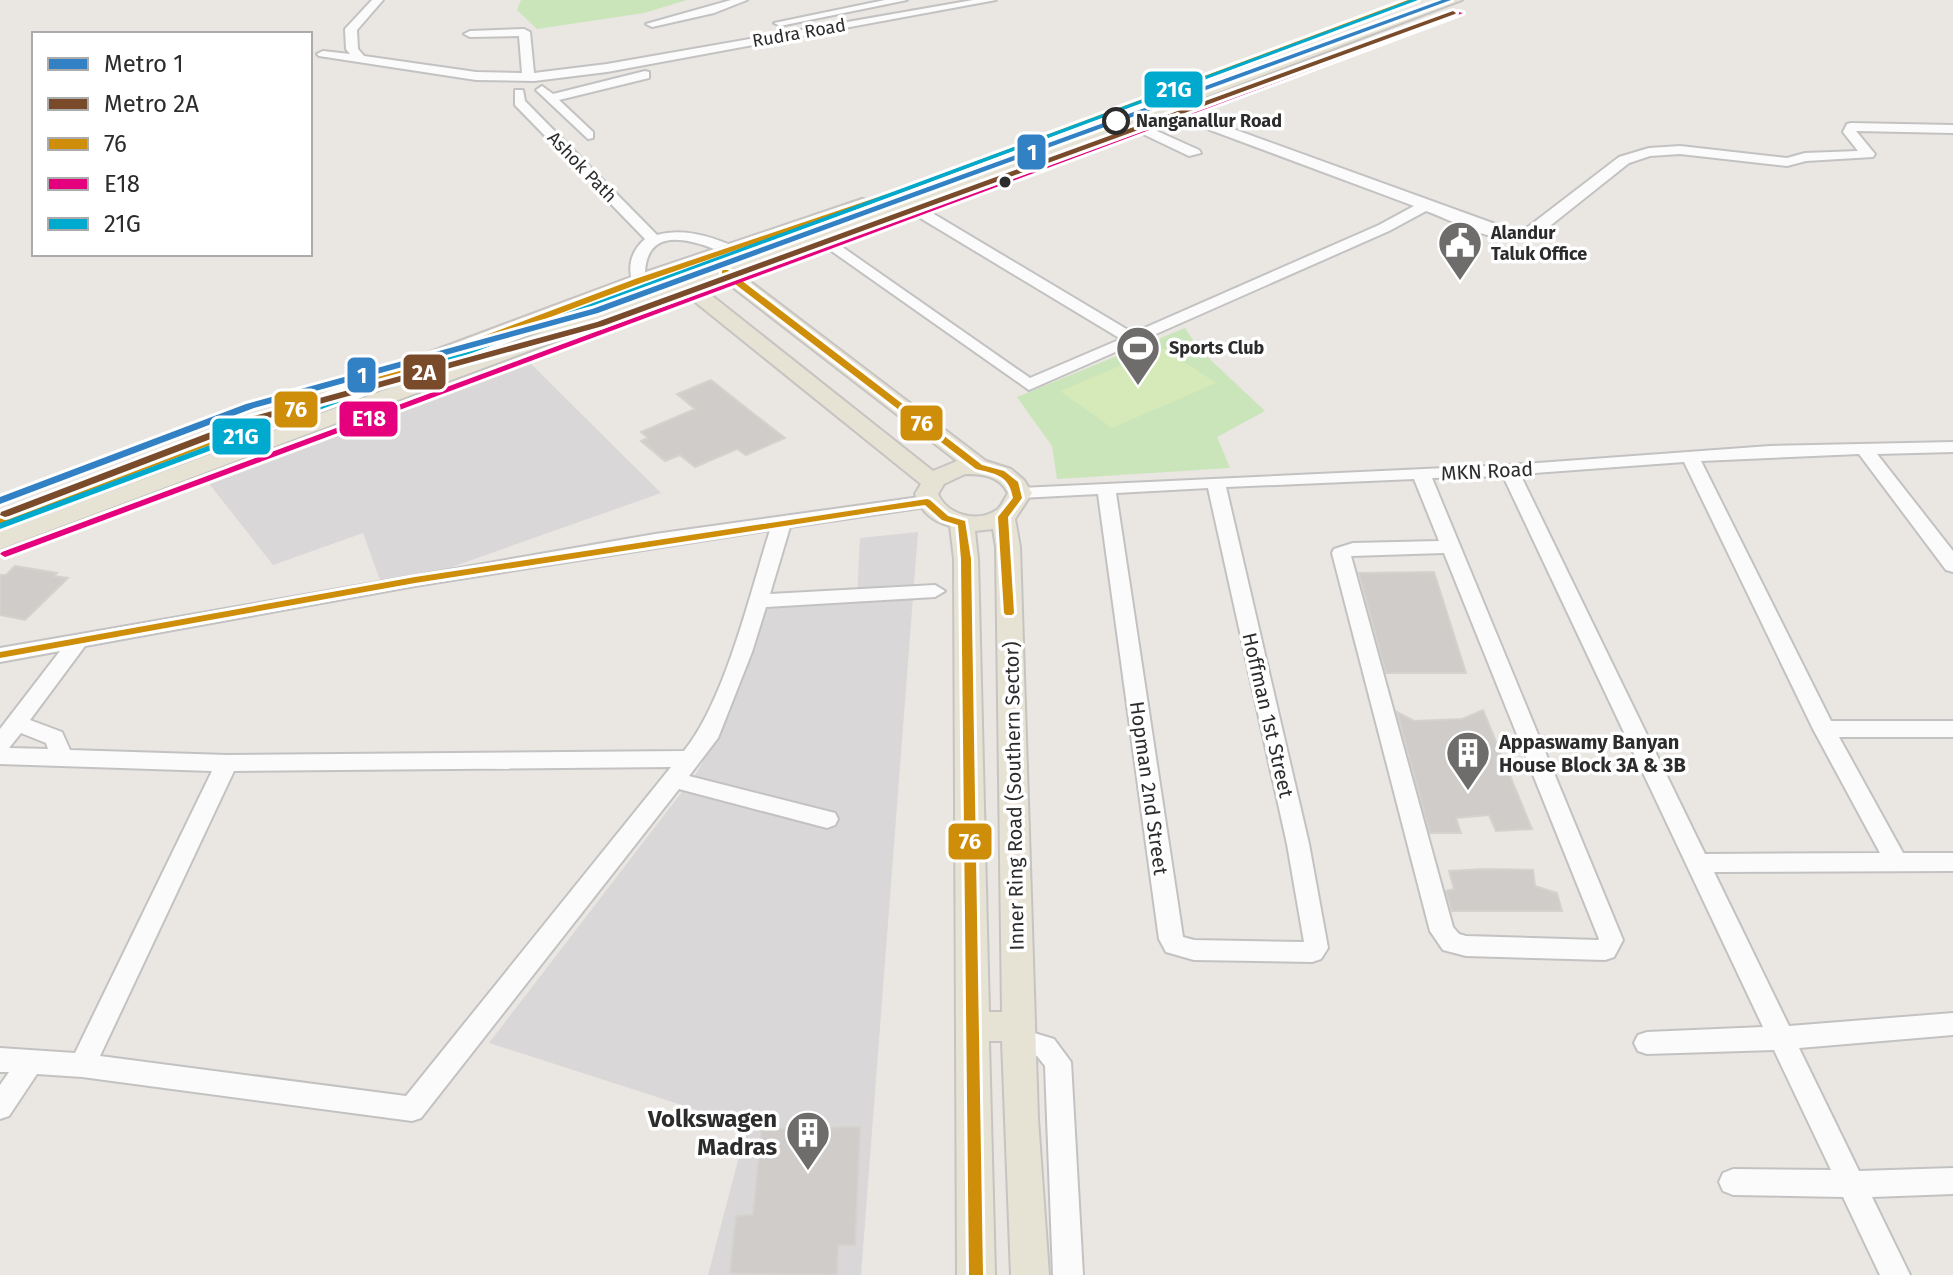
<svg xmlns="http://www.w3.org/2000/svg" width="1953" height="1275" viewBox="0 0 1953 1275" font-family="'Fira Sans',sans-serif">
<rect width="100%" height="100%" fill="#eae6e2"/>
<!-- industrial -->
<g fill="#dad7d9">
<polygon points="528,361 661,493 432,574 381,583 363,533 273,565 207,481"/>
<polygon points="918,532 861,1275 708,1275 747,1126 489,1043 698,771 738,687 768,604 857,598 860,538"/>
</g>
<!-- green -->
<g fill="#cbe5ba">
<polygon points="521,0 687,0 644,13 537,29 517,10"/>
<polygon points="1185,328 1199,349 1265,411 1217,437 1230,468 1057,479 1052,446 1017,397"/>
</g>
<!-- pitch -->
<polygon fill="#d6e9b8" points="1163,348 1216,383 1112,428 1060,391"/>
<!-- building -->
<g fill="#cfccc9" stroke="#d5d2ce" stroke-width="2">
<polygon points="711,380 759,418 785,438 746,455 737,449 695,467 680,455 665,461 641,441 648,438 641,432 695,409 677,394"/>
<polygon points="15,566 57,573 54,576 68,578 25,620 0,615 0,575 6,575"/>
<polygon points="1434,572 1466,673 1386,673 1359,573"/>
<polygon points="1483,710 1532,829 1496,831 1489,815 1456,818 1461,833 1430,833 1397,712 1414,721 1462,719"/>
<polygon points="1485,869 1533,870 1535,886 1557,893 1562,911 1452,911 1446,891 1454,889 1449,871"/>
<polygon points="860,1127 855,1245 838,1245 837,1275 730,1273 736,1216 753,1215 762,1129"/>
</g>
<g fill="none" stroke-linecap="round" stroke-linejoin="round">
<!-- minor casing -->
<g stroke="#c3c2c3" stroke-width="4">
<g id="minor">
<polygon points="372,0 383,0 357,30 358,49 364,56 476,72 522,73 519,36 470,37 464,34 470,31 524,29 530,32 534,73 607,64 973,0 996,0 607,72 534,81 476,80 319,56 317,54 323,51 350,54 346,49 345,29"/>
<polygon points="731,0 747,0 714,13 652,27 646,24"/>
<polygon points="885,0 907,0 780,26 774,23"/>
<polygon points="645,71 649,72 649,78 559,100 593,132 593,138 588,139 536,90 542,86 553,94"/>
<path d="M515 90H523L525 101 657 235C683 228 709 236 733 246V252C724 254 718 250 709 247 672 234 643 235 645 281L638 285 633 284C627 267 631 251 645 239L515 105Z"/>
<path d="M1159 105H1167L1520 233 1619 157 1649 148 1680 146 1787 158 1805 153 1858 151 1843 132 1847 124 1851 123 1953 125V133L1856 131 1875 154 1873 157 1806 161 1787 166 1680 154 1650 156 1629 163 1536 237C1504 250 1457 222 1426 211L1389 231 1029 390 813 238 820 234 825 235 1030 378 1121 339 902 207V201H912L1133 333 1379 225 1414 206 1159 111Z"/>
<polygon points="1128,118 1199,150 1201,153 1189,156 1124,125 1122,122"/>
<path d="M1953 442V452L1877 454 1953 551V572L1946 570 1859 454 1701 461 1831 721H1953V737H1839L1903 853H1953V871L1714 872 1789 1026 1953 1013V1035L1799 1048 1859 1171 1953 1168V1194L1872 1197 1910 1275H1880L1843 1197 1733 1195 1723 1191 1719 1182 1723 1173 1733 1169 1831 1170 1774 1050 1647 1054 1638 1051 1634 1043 1638 1035 1647 1032 1763 1027 1503 476 1432 478 1623 940 1614 957 1605 960 1466 956 1443 950 1430 931 1332 553 1334 549 1353 543 1439 541 1414 479 1226 487 1309 844 1328 948 1321 959 1312 962 1194 960 1166 952 1159 939 1098 494 1020 498 1011 493 1020 488 1509 465 1770 446ZM1684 462 1813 729 1880 853 1705 854 1520 474ZM1208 488 1287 844 1304 942 1194 940 1183 937 1116 493ZM1444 553 1599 939 1598 940 1466 936 1459 934 1453 927 1351 556Z"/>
<path d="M927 496 936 502 933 506 790 527 770 594 935 585 945 591 935 597 766 607 752 652 718 738 689 776 835 813 838 819 835 825 827 828 679 789 421 1118 412 1121 82 1077 37 1074 9 1116 0 1119V1085L9 1072H0V1048L75 1053 212 771 0 764V729L60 651 0 662V648L655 534ZM770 530C750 593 725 701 684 751L227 755 70 750 62 732 30 720 85 646 415 586ZM21 733 46 743 48 749 9 748ZM671 767 406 1096 100 1056 234 771Z"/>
<polygon points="1021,1029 1054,1039 1071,1062 1083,1275 1053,1275 1045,1066 1037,1056 1012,1048 1008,1040 1012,1032"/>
</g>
</g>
<!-- major casing -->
<g stroke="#c6c4c2" stroke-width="4">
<g id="major">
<path d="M1442 0H1462L739 273 986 461 1011 469 1024 480 1032 493 1015 519 1020 547 1038 1119 1049 1275H1011L1002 1041H989L995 1275H957L954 559 950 526C931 521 922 512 915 494L921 484 684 293 0 549V532ZM722 279 957 461 933 471 701 287ZM965 474C984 474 999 476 1008 493 1005 498 1002 505 998 509 978 524 947 515 938 494L944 484ZM993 529 996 547 1002 1012H989L978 559 975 531Z"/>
<polygon points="862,199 868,200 871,204 868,208 645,285 0,528 0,513 631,277"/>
</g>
</g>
<!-- minor -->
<use href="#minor" fill="#fcfbfb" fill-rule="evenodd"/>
<!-- major -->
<use href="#major" fill="#e7e3d4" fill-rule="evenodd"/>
<!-- bus-1 casing -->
<g stroke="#fff" stroke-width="6">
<g id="bus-1">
<polygon points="1408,0 1416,0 903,192 641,283 0,524 0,518 635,279 899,190"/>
<path d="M722 270H728L982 465 1004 471 1018 482 1022 498 1008 517 1014 613 1012 615H1006L1004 613 998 517 1013 498C1009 475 996 474 976 469L722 274Z"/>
<polygon points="927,499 930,500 948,516 965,521 971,559 983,1275 969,1275 961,559 958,525 942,520 925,505 875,512 415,583 0,658 0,652 415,577"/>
</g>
</g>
<!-- bus-2 casing -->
<g stroke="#fff" stroke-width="6">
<polygon id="bus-2" points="1458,12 1463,13 8,556 5,557 0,554 2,552"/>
</g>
<!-- bus-3 casing -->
<g stroke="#fff" stroke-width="6">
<polygon id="bus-3" points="1410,0 1418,0 0,529 0,523"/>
</g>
<!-- bus-1 -->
<use href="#bus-1" fill="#ce8e09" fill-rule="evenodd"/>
<!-- bus-2 -->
<use href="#bus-2" fill="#e5007d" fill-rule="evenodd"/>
<!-- bus-3 -->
<use href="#bus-3" fill="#00a9ce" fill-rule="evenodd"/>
<!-- metro-1 casing -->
<g stroke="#fff" stroke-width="6">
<polygon id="metro-1" points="1442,0 1451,0 598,313 254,408 0,504 0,497 246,404 592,309"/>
</g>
<!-- metro-2 casing -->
<g stroke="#fff" stroke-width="6">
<polygon id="metro-2" points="1453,11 1456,13 1455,14 603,326 258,421 9,516 5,517 0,515 1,512 250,417 597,322"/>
</g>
<!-- metro-1 -->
<use href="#metro-1" fill="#3281c4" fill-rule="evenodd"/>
<!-- metro-2 -->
<use href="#metro-2" fill="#7a4b2a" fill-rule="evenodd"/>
</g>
<!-- icons -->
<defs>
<g id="civic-pin" transform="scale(2.3)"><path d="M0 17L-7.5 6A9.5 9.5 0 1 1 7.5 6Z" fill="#6e6d6c" stroke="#fff"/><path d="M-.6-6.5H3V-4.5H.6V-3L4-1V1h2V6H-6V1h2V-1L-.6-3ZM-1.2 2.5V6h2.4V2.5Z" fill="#fff"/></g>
<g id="stadium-pin" transform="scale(2.3)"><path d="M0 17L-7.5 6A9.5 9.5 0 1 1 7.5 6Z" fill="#6e6d6c" stroke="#fff"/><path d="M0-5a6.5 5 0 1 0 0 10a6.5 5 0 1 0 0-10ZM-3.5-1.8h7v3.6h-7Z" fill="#fff"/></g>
<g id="building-pin" transform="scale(2.3)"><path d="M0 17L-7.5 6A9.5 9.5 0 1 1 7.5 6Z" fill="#6e6d6c" stroke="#fff"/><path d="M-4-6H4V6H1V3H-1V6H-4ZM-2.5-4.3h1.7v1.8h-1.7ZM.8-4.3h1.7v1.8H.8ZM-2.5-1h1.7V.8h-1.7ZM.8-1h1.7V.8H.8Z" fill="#fff"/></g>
</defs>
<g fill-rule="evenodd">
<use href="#civic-pin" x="1460" y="243"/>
<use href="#stadium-pin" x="1138" y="348"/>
<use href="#building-pin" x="1468" y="753"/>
<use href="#building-pin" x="808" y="1133"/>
</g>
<!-- markers -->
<circle fill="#fff" stroke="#2c2c2c" stroke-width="4" cx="1116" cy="121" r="12"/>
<circle fill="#2c2c2c" stroke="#fff" stroke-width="3" cx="1005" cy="182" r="7"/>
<g text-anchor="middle" stroke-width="7" stroke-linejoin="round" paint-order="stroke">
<!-- far-street labels -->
<g font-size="18" fill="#2c2c2c" stroke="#fff">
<text transform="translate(799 33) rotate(-10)" y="6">Rudra Road</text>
<text transform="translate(582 167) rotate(46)" y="6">Ashok Path</text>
</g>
<!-- far-stop labels -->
<g font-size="18" font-weight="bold" fill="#2c2c2c" stroke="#fff" text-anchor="start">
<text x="1136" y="127">Nanganallur Road</text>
</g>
<!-- far-poi labels -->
<g font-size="18" font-weight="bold" fill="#2c2c2c" stroke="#fff" text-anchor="start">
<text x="1491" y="239">Alandur<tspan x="1491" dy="21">Taluk Office</tspan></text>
<text x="1169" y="354">Sports Club</text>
</g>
<!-- street labels -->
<g font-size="20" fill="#2c2c2c" stroke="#fff">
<text transform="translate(1487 471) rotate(-3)" y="7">MKN Road</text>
<text transform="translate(1268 715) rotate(77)" y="7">Hoffman 1st Street</text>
<text transform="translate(1149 788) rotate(82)" y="7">Hopman 2nd Street</text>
<text transform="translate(1014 796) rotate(-91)" y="7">Inner Ring Road (Southern Sector)</text>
</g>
<!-- poi labels -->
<g font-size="20" font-weight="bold" fill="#2c2c2c" stroke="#fff" text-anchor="start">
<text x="1499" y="749">Appaswamy Banyan<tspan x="1499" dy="23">House Block 3A &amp; 3B</tspan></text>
</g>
<!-- near-poi labels -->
<g font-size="24" font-weight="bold" fill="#2c2c2c" stroke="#fff" text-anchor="end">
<text x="777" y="1127">Volkswagen<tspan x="777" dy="28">Madras</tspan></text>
</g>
</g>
<g stroke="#fff" stroke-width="3">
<rect x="1143" y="70" width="61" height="39" rx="8" fill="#00a9ce"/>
<rect x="1016" y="133" width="31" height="38" rx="8" fill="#3281c4"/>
<rect x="402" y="353" width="45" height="38" rx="8" fill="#7a4b2a"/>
<rect x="346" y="356" width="31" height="38" rx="8" fill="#3281c4"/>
<rect x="273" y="390" width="46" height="39" rx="8" fill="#ce8e09"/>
<rect x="338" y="400" width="61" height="38" rx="8" fill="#e5007d"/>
<rect x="899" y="404" width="45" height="38" rx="8" fill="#ce8e09"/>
<rect x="211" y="417" width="61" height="39" rx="8" fill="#00a9ce"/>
<rect x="947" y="822" width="46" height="39" rx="8" fill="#ce8e09"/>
</g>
<g font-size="22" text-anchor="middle" font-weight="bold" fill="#fff">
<text x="1174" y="97">21G</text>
<text x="1032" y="160">1</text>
<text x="424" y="380">2A</text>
<text x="362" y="383">1</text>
<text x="296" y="417">76</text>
<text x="369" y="426">E18</text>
<text x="922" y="431">76</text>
<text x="241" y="444">21G</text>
<text x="970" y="849">76</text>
</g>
<!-- legend -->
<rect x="32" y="32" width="280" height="224" fill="#ffffff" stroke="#ababab" stroke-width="2"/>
<rect x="48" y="58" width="40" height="12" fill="#3281c4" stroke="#ababab" stroke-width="2"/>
<text x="104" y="72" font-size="24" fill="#2c2c2c">Metro 1</text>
<rect x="48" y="98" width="40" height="12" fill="#7a4b2a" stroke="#ababab" stroke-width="2"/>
<text x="104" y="112" font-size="24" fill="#2c2c2c">Metro 2A</text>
<rect x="48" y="138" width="40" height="12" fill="#ce8e09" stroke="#ababab" stroke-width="2"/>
<text x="104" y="152" font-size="24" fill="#2c2c2c">76</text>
<rect x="48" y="178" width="40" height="12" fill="#e5007d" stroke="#ababab" stroke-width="2"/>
<text x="104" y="192" font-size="24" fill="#2c2c2c">E18</text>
<rect x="48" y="218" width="40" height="12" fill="#00a9ce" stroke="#ababab" stroke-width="2"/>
<text x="104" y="232" font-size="24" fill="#2c2c2c">21G</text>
</svg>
